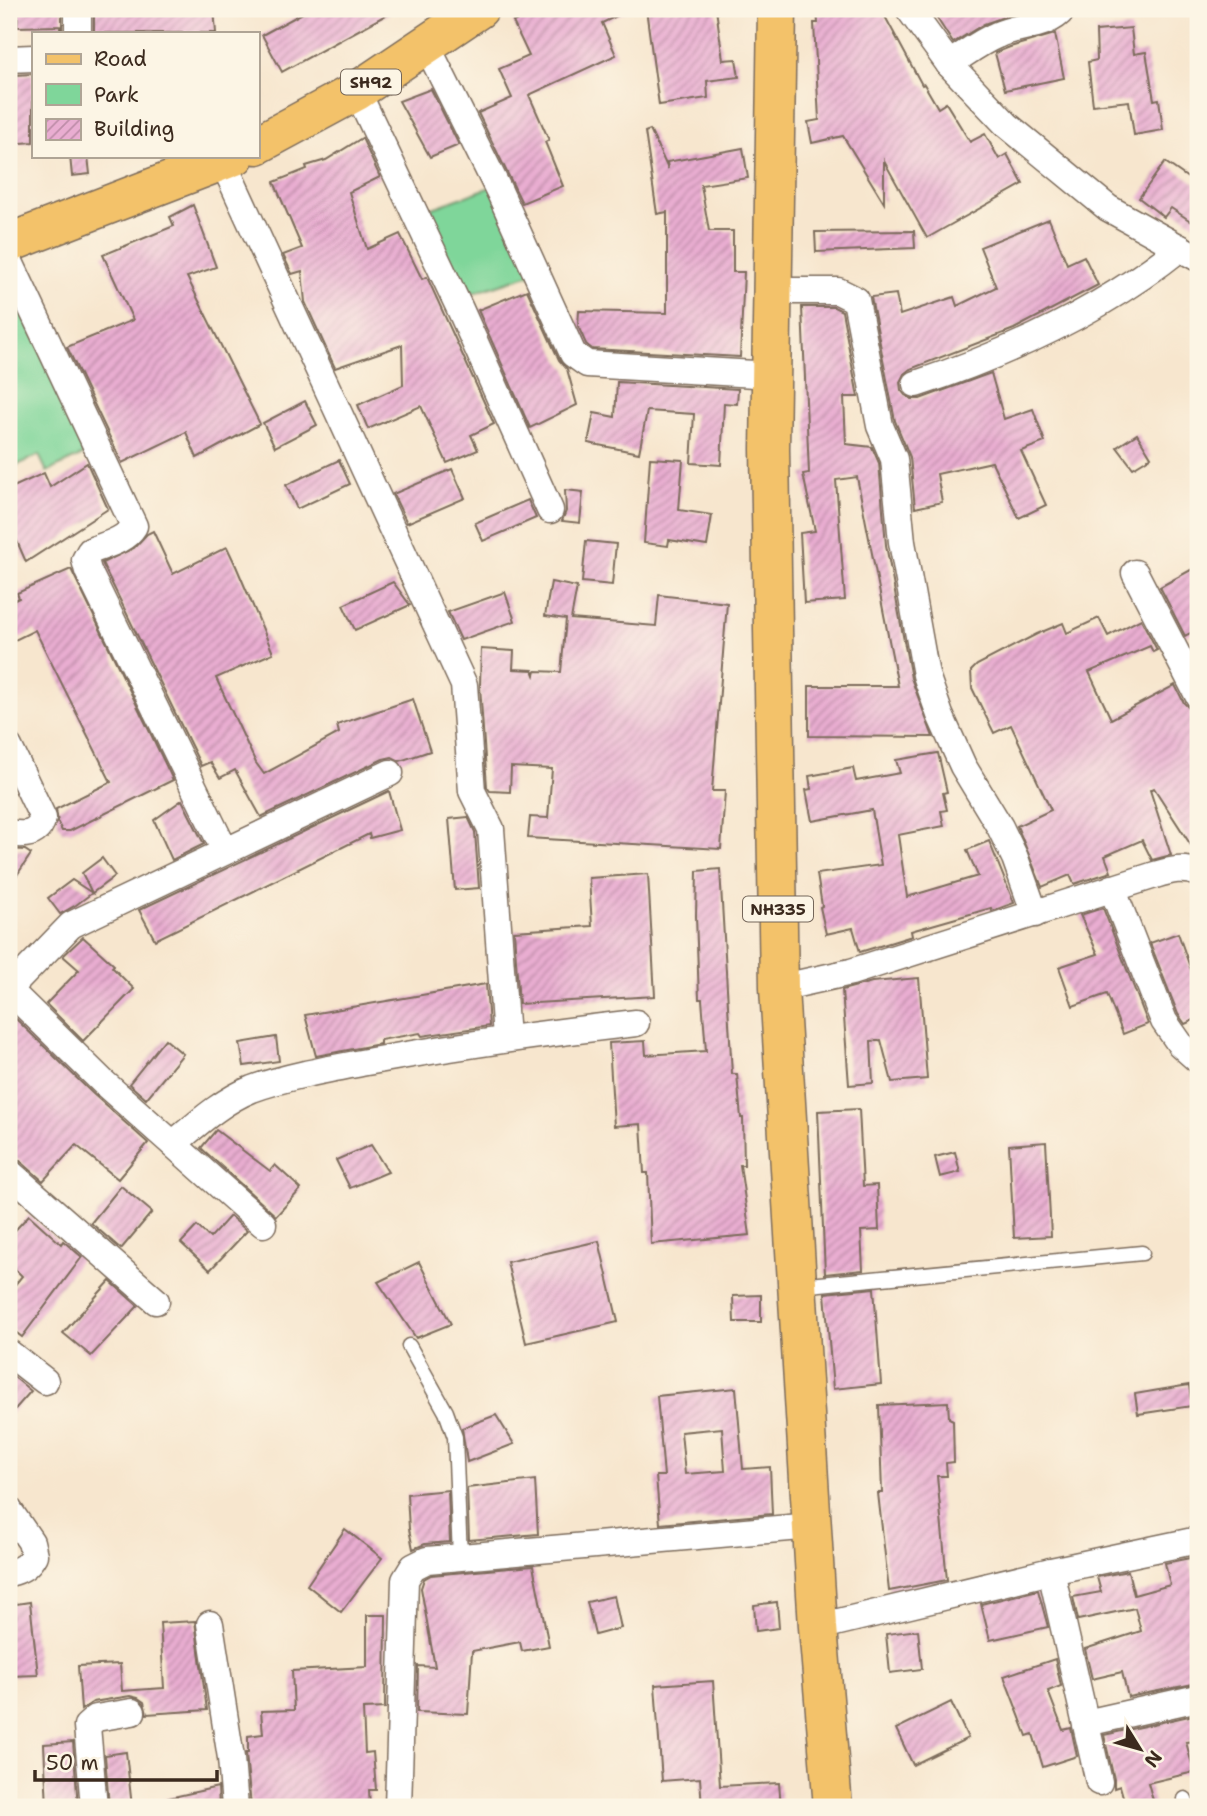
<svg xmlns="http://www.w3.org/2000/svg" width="1207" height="1816" viewBox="0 0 1207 1816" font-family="'Shantell Sans',sans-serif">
<defs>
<pattern id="building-hatch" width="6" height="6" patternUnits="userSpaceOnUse" patternTransform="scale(1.75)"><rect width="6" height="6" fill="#e9add1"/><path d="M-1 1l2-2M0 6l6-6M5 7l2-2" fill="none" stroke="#be8da9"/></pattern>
</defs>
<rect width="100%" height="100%" fill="#fcf5e5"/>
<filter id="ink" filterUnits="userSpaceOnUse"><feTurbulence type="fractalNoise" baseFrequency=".0143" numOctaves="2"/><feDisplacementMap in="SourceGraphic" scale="14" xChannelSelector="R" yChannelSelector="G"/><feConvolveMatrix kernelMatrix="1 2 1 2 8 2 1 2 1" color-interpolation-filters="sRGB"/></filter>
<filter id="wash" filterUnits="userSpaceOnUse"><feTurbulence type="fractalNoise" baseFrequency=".00686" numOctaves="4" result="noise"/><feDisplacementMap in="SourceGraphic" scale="28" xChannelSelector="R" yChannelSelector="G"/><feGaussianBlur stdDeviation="1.57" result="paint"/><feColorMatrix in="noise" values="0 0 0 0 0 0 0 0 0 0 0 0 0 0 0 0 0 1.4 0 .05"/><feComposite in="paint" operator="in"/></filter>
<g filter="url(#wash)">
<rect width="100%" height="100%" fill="#f7e6ce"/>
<!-- green -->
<g fill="#7fd69a" stroke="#5d805c" stroke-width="2">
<polygon points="499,184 537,272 461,297 427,210"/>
<polygon points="9,284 91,451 47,472 39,455 9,469"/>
</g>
<g id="blocks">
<!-- building -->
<g fill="url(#building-hatch)" fill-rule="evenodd">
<polygon points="18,9 62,9 62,33 60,33 60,26 17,27"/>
<polygon points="94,9 214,9 216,33 94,33"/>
<polygon points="310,9 397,9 282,72 262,35"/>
<polygon points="541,9 631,9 602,23 616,55 529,95 549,140 545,142 563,186 522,203 478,113 512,98 499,69 529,56 513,22"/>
<polygon points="646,9 716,9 723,60 736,59 739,77 707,81 708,98 659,105"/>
<polygon points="817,9 881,9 922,85 924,84 938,108 946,103 970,142 985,134 999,159 1007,154 1023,184 927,238 884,161 884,203 843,136 812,143 808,122 819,120 814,23 818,23"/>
<polygon points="931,9 1027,9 984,24 953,43"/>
<polygon points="1131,28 1134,54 1146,52 1154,100 1159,99 1163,130 1134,135 1129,101 1093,105 1088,62 1097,60 1096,31"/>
<polygon points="1055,34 1064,78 1005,90 995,53 1010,47"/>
<polygon points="33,74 33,142 9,144 9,90 14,90 13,75"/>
<polygon points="431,89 459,145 430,157 399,101"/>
<polygon points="650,130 668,169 667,162 743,148 748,178 701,185 709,231 733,231 733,272 744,272 740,357 592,349 586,344 578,326 579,311 667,313 667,212 657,214 645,132"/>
<polygon points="362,138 380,177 349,192 367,249 400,234 422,279 427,277 494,424 471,435 478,450 447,463 421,406 368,429 358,405 403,385 402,345 335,368 305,302 302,271 292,274 283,255 302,248 274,182 307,169 306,166 326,160"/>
<polygon points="70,156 88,156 90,174 72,176"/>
<polygon points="1165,162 1198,185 1198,226 1171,208 1164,217 1139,198"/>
<polygon points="193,205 216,267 187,277 260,424 197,458 186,432 122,463 67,347 133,320 103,255 174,226 170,217"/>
<polygon points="1049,219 1067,264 1084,256 1098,285 1014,329 910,369 904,374 900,382 901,390 905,395 912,399 920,399 991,373 1004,419 1033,409 1045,442 1021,451 1046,505 1019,518 992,462 937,474 942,502 915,508 910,457 895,421 871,297 896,294 900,315 954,297 957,306 996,287 980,247"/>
<polygon points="914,231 915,248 816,252 815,232"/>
<polygon points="527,290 559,360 567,369 577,405 530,428 478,310"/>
<polygon points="802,307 834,307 842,311 858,397 844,397 846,444 872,447 879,463 886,545 911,678 933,737 809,736 809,686 898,686 857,477 836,480 845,600 804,603 800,533 815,531 803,474 809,473"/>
<polygon points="617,382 738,389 737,404 724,403 721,465 691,463 694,414 647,411 639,453 588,443 594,413 615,417"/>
<polygon points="305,401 317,425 275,447 263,423"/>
<polygon points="1137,434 1151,457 1133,468 1117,447"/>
<polygon points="650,458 683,460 679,510 712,515 707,546 669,540 668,546 644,543"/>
<polygon points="339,460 350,484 297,509 286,485"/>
<polygon points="87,463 108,509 26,562 9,523 9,489 44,473 50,487"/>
<polygon points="452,469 465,498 407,523 393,494"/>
<polygon points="565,490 583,492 580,523 562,521 566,511"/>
<polygon points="528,500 536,518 483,541 475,523"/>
<polygon points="153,531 173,574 227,547 236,566 273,653 216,678 256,763 264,774 339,733 337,725 413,699 430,751 400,761 392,757 383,759 261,817 235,770 220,778 210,762 201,766 103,565 102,563 134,548 147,534"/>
<polygon points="586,541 616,544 612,585 582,582"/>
<polygon points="1198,566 1198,629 1185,636 1160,587"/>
<polygon points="71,569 173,780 70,831 62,831 58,823 56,809 111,782 35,630 9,643 9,603 19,598 17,593"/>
<polygon points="393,582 410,605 355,630 343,605"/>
<polygon points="551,582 577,587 571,619 656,626 659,595 727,603 712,791 725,791 721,849 528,838 530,817 548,818 552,769 511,767 510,792 490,791 487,787 480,686 481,649 514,651 513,669 533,670 535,675 536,671 561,672 566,619 545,616"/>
<polygon points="505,592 515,621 461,640 448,612"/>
<polygon points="1099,618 1108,636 1141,619 1157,650 1153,652 1150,646 1089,672 1111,719 1175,685 1184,703 1190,709 1198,711 1198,856 1154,788 1150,790 1171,855 1152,860 1142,840 1105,856 1111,872 1074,884 1070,875 1042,887 1017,826 1051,810 1011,725 994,733 972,688 971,671 977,665 1037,634 1063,623 1067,633"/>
<polygon points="938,753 947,792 943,793 947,810 941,811 944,826 898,835 907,897 978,876 967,850 989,841 1014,903 992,911 991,908 911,931 912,936 860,952 853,928 826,934 820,907 822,906 817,874 881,865 872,810 812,821 806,790 811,789 809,776 853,768 856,781 900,773 896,760"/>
<polygon points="389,791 400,830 370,838 369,834 155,940 139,910"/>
<polygon points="182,800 204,844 172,860 154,820"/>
<polygon points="468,817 475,832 479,888 455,890 449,819"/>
<polygon points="9,849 25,850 31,854 9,887"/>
<polygon points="102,858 115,876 76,905 60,914 48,898 72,880 92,893 82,873"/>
<polygon points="720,869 732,1074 737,1074 741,1118 743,1118 744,1165 740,1165 750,1235 651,1244 648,1173 644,1173 641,1124 614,1126 609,1043 645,1041 646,1055 706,1051 702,999 699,999 696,916 697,871"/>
<polygon points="648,874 655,996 519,1004 514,931 592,926 589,878"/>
<polygon points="1103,908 1148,1024 1123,1034 1107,994 1073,1006 1059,967 1098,954 1080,915"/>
<polygon points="1178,933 1198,990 1198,1018 1185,1024 1178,1014 1150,943"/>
<polygon points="83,937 114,965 112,967 134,989 83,1041 46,1004 79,970 63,956"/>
<polygon points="919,978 927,1079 892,1082 881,1040 871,1041 873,1083 849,1085 842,990 872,982"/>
<polygon points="486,984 489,1026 422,1036 420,1033 380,1040 380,1044 316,1056 305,1015"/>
<polygon points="16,1019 92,1093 148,1143 118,1179 76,1145 43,1181 19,1160 9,1157 9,1027"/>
<polygon points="276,1037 279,1061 244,1066 240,1043"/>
<polygon points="165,1039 183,1054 146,1099 129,1084"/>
<polygon points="859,1109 863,1186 877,1185 879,1230 861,1231 863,1270 825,1274 818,1111"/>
<polygon points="216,1130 270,1171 275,1165 301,1189 276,1216 201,1148"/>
<polygon points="1046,1142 1051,1236 1014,1238 1009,1145"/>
<polygon points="371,1145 388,1172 350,1188 336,1160"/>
<polygon points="955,1152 960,1172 940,1177 935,1157"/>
<polygon points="121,1186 152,1212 121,1249 91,1223"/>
<polygon points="29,1215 61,1244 63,1241 82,1257 22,1337 9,1327 9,1292 22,1276 9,1263 9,1237"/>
<polygon points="230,1216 247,1231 210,1270 181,1243 197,1226 210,1238"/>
<polygon points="599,1241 618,1322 526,1343 507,1262"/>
<polygon points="419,1262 451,1324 416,1338 378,1282"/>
<polygon points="110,1281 138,1306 91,1356 63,1333"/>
<polygon points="874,1288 881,1384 833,1389 825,1293"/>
<polygon points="761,1295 761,1322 734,1322 733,1296"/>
<polygon points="9,1373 31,1391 9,1416"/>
<polygon points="1189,1385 1192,1406 1138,1414 1135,1394"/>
<path d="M736 1388 743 1469 770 1467 772 1514 660 1524 656 1476H664L657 1396ZM722 1428 725 1471 685 1474 681 1432Z"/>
<polygon points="948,1402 949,1418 953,1420 954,1462 946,1463 947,1476 937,1476 947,1580 889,1591 878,1493 882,1493 879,1405"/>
<polygon points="496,1415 514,1444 467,1462 462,1428"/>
<polygon points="535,1480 538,1534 469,1540 467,1488"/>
<polygon points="448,1490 450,1542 425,1544 413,1549 409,1529 407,1494"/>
<polygon points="345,1529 382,1558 341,1612 307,1585"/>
<polygon points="1190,1558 1198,1594 1198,1683 1128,1697 1122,1672 1092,1679 1085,1649 1141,1631 1135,1608 1078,1620 1073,1597 1101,1592 1097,1577 1128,1571 1134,1595 1170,1585 1165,1563"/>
<polygon points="533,1566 549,1646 522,1651 520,1642 472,1651 468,1714 417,1712 418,1666 435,1667 421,1588 424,1579 431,1575"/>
<polygon points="1038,1590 1048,1627 990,1640 981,1604"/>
<polygon points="614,1596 621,1628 595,1635 587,1602"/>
<polygon points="30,1602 38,1675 9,1676 9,1605"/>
<polygon points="777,1602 779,1628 756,1631 754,1605"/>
<polygon points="367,1615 386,1615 385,1708 363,1709 365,1753 373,1752 376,1790 369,1790 370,1807 308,1807 307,1802 279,1807 251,1807 246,1753 248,1753 248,1736 263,1734 261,1711 294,1710 292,1671 367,1667"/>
<polygon points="195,1621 207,1710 147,1714 144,1702 138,1698 130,1696 93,1702 81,1710 78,1666 120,1664 122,1691 164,1688 160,1623"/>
<polygon points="918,1630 922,1669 890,1673 886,1634"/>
<polygon points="1055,1659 1061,1686 1048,1691 1063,1730 1071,1728 1077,1756 1043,1767 1033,1734 1027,1736 1004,1676"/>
<polygon points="713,1681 720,1786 779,1783 781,1807 702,1807 700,1778 662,1781 655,1685"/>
<polygon points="951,1702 968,1738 913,1765 896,1729"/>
<polygon points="1198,1714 1198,1741 1186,1742 1194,1772 1148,1783 1155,1807 1126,1807 1120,1786 1114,1788 1114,1779 1104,1735"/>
<polygon points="73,1742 78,1807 47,1807 44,1744"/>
<polygon points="126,1752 132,1807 109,1807 105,1755"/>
<polygon points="218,1787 219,1807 165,1807 164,1799"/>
</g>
</g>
</g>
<g filter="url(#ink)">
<use href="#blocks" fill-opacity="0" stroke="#7d6c5c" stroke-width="2"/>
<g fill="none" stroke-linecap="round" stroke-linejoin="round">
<!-- service casing -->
<g stroke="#7d6c5c" stroke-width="17">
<g id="service">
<polyline points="799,1286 1142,1253"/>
<polyline points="409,1346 446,1412 455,1437 460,1557"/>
<polyline points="1185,1799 1188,1807"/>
</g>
</g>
<!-- minor casing -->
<g stroke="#7d6c5c" stroke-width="29">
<g id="minor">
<polyline points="78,9 78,33"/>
<polyline points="909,9 949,64 1007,125 1108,208 1198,258"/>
<polyline points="427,46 500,193 573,354 587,364 772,375"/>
<polyline points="9,59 33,58"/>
<path d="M949 64C965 54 980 42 997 35 1017 25 1048 28 1063 9"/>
<polyline points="357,91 460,309 550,510"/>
<polyline points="223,162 464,685 472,791 491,829 506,1038"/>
<path d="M9 260 134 526C125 541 105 545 90 551L85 560 88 571 225 851"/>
<polyline points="774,291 838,291 856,300 880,426 894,459 902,542 926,675 940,715 963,766 1000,827 1015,858 1035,914"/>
<path d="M916 384C1010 353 1103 310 1180 248"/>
<polyline points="1135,573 1198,695"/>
<path d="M9 747 43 818C38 835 25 836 9 833"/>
<polyline points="1112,888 1164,1021 1180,1044 1198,1060"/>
<path d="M779 988 851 972 1155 875C1171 870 1183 867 1198 873"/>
<polyline points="9,989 71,925 390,773"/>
<polyline points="9,990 103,1082 263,1224"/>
<path d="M173 1144C197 1124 222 1101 252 1089 287 1076 335 1068 372 1061 460 1045 548 1033 636 1023"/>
<polyline points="9,1172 156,1301"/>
<polyline points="9,1353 45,1381"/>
<path d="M9 1510 31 1542 34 1555C28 1566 21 1570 9 1573"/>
<polyline points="1051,1571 1099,1782"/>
<polyline points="210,1624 231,1758 235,1807"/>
<polyline points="818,1627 1051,1571 1198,1540"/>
<polyline points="1086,1723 1198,1698"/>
<polyline points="94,1807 87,1726 96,1718 132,1712"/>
<polyline points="398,1807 405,1580 413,1567 427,1560 812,1526"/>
</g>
</g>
<!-- primary casing -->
<g stroke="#7d6c5c" stroke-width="41">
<g id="primary">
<polyline points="257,145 357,91 479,9"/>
<polyline points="9,243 235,156"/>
</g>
</g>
<!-- trunk casing -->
<g stroke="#7d6c5c" stroke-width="41">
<polyline id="trunk" points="777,9 770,449 779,988 818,1627 833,1807"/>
</g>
<!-- service -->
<use href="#service" stroke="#fff" stroke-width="14"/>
<!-- minor -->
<use href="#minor" stroke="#fff" stroke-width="26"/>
<!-- primary -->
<use href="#primary" stroke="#f3c26a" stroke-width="38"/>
<!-- trunk -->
<use href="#trunk" stroke="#f3c26a" stroke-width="38"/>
</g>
</g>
<g text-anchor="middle" stroke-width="5" stroke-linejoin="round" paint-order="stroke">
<!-- shield labels -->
<g fill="#fcf5e5" stroke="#75675a" stroke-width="2">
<rect x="341" y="69.5" width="60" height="25" rx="5"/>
<rect x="743" y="896.5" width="70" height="25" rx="5"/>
</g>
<g font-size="16" font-weight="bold" fill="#3b2a1e">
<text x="371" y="88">SH92</text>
<text x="778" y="915">NH335</text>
</g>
</g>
<!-- margin -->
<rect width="1207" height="1816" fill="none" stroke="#fcf5e5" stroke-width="35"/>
<!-- legend -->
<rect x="32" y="32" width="228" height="126" fill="#fcf5e5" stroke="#afa495" stroke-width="2"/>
<rect x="46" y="54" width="35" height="10" fill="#f3c26a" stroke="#afa495" stroke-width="2"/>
<text x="94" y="66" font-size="21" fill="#3b2a1e">Road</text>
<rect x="46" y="84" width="35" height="21" fill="#7fd69a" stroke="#afa495" stroke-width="2"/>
<text x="94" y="102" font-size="21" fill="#3b2a1e">Park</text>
<rect x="46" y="119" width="35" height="21" fill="url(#building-hatch)" stroke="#afa495" stroke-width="2"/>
<text x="94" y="136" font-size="21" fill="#3b2a1e">Building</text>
<!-- north arrow -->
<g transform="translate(1140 1749) rotate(127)" stroke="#fcf5e5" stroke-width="5" paint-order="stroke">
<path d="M0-5L12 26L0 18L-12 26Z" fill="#3b2a1e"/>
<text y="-10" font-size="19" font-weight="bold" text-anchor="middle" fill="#3b2a1e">N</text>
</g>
<!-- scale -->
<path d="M35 1770v10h182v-10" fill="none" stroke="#3b2a1e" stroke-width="3.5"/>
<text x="46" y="1770" font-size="21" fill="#3b2a1e" stroke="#fcf5e5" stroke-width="5" paint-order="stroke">50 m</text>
</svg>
